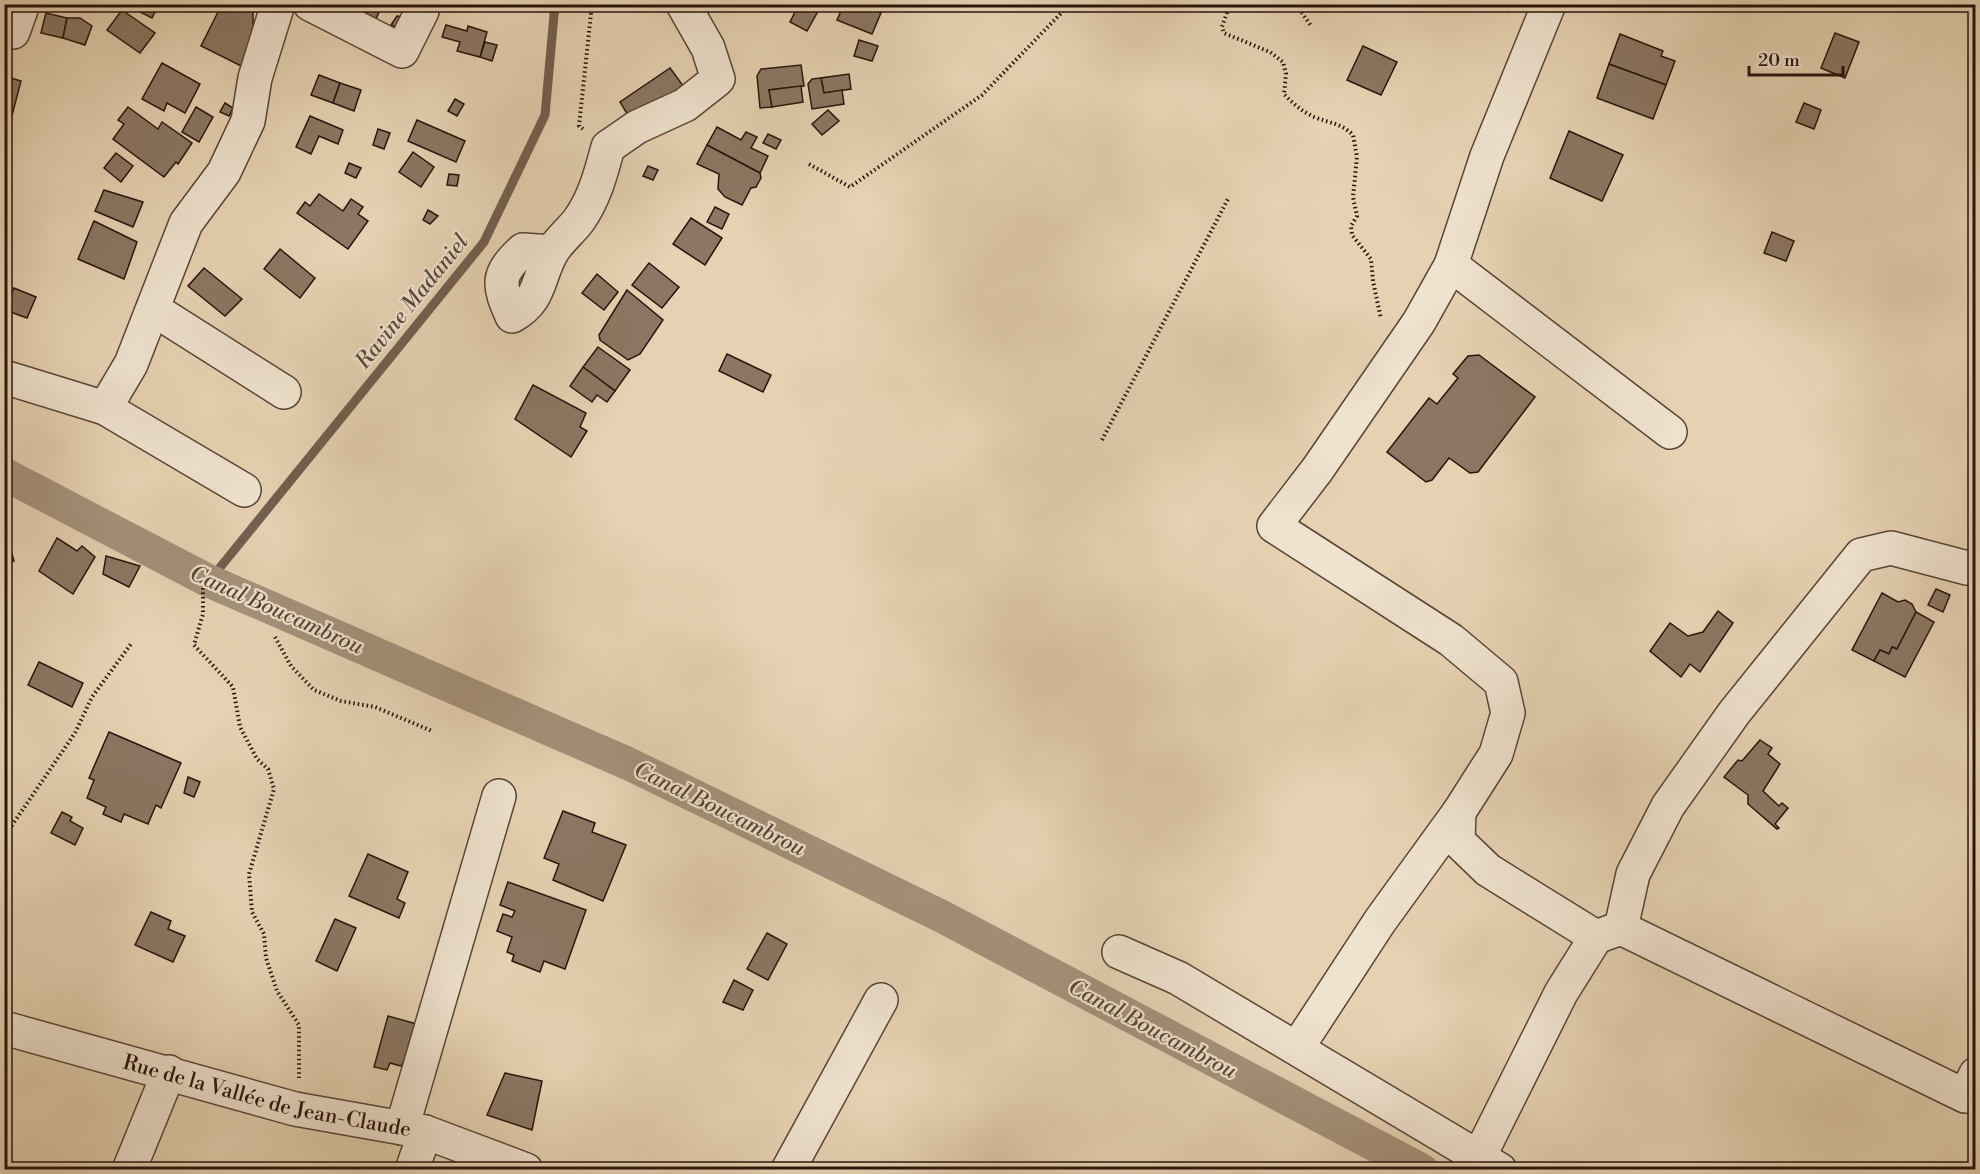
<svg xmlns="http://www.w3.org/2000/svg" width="1980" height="1174" viewBox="0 0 1980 1174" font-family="'Libre Bodoni',serif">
<rect width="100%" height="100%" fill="#e6d2b3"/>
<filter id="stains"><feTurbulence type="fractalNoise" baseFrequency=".00333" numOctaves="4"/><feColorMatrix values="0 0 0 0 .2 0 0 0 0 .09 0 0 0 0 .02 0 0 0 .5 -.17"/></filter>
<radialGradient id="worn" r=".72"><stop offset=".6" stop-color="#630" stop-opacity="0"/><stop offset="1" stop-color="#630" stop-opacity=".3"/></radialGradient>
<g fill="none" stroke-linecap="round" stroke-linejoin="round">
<!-- stream -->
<polyline stroke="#735f4e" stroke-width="9" points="209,581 484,242 545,115 555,4"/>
<!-- canal -->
<polyline stroke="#a5917a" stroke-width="33" points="4,474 209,581 629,764 941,916 1422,1170"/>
</g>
<!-- building -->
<g fill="#8b7763" stroke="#28140c" stroke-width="1.5">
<polygon points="159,4 152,18 132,8 134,4"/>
<polygon points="230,4 239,4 253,11 253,24 256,25 241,66 201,46 220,8"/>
<polygon points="360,4 383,4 372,27 355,8 358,9"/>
<polygon points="452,4 464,4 463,7 455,9"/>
<polygon points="799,4 822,4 807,31 790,22"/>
<polygon points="844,4 861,4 881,13 872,34 837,20"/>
<polygon points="1490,4 1511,4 1508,12"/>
<polygon points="122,10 155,33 140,53 107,30"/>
<polygon points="46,13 67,18 63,38 41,33"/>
<polygon points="397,16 403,17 400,29 391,25"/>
<polygon points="67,18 80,18 92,26 85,45 63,38"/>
<polygon points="446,25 467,31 468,26 487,32 480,57 457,51 460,42 442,37"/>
<polygon points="1835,33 1859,42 1845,78 1821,68"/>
<polygon points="1620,34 1663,51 1661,56 1675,61 1666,85 1609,64"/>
<polygon points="859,40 878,46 872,61 854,56"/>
<polygon points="485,42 497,45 492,61 480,57"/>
<polygon points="1363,46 1397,62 1381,95 1347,80"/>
<polygon points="162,63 200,84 185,113 167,103 164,111 142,99"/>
<polygon points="1609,64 1666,85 1653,119 1597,98"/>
<polygon points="801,65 804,86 769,90 772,107 760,108 757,76 761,69"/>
<polygon points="670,68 684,87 632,122 620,102"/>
<polygon points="849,74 851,89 824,93 821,78"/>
<polygon points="319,75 340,83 333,103 311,95"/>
<polygon points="4,76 21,81 9,127 4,126"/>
<polygon points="821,78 824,93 842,90 844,104 812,109 808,84 812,79"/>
<polygon points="340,83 361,90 354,111 333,103"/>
<polygon points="801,86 803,102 772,107 769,90"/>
<polygon points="455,99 464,104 457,116 448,111"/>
<polygon points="225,103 233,108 229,116 220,112"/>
<polygon points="1804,103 1821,110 1814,129 1796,122"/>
<polygon points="128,107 158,129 162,122 192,143 178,164 176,162 164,177 113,139 124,124 118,120"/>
<polygon points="196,107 213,117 199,142 182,132"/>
<polygon points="828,110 839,121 822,135 812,124"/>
<polygon points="310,116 343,130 338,144 319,136 311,154 296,147"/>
<polygon points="417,120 465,141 456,162 408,141"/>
<polygon points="717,127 741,140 746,132 757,137 751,148 768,156 760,173 707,145"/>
<polygon points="378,129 390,133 384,149 373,145"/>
<polygon points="1569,131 1623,155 1602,201 1550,178"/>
<polygon points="768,134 781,140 776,149 763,143"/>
<polygon points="707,145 760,173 761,178 756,187 751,188 742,205 725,197 718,189 719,174 697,164"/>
<polygon points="413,152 434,167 421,187 399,172"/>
<polygon points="116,153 133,166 121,182 104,168"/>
<polygon points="349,163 361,168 356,178 345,173"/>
<polygon points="648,166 658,170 653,180 643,176"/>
<polygon points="449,174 459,175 457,186 447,185"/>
<polygon points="104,190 143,202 133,227 95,211"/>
<polygon points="319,194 343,211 351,199 363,207 358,214 368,221 348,249 297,213 305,202 310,206"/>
<polygon points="715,207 729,214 722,229 707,222"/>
<polygon points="428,210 438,216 430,224 423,220"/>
<polygon points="691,218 722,238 705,265 673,244"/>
<polygon points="94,221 137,242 124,279 78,259"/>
<polygon points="1772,232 1794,241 1786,261 1764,253"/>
<polygon points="280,249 315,278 300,298 264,269"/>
<polygon points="649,263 679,287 662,308 632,285"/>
<polygon points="204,268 242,299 225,316 188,286"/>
<polygon points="597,274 618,292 604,310 582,293"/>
<polygon points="14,288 36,297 27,318 5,310"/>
<polygon points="627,290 663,320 640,354 628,360 600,340 599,335"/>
<polygon points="598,347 630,370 615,391 583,367"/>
<polygon points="727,354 771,375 763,392 719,371"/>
<polygon points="1479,355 1535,397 1478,472 1470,473 1449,458 1432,480 1426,482 1387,452 1429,398 1437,404 1458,378 1453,374 1468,356"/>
<polygon points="583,367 615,391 607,402 597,395 592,402 570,386"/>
<polygon points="533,385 586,413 580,427 587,431 571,457 515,419"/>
<polygon points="57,538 77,551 82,546 95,557 73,594 39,571"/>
<polygon points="4,547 11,550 14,561 5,566"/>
<polygon points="106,556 140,566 129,587 103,574"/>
<polygon points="1936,589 1950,595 1943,612 1928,605"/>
<polygon points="1882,593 1898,602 1905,600 1912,604 1916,612 1897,649 1892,647 1889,654 1880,650 1874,661 1852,650"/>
<polygon points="1718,611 1733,623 1700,672 1690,664 1681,677 1650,651 1670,623 1688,636 1703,632"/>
<polygon points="1916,612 1934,622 1905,677 1874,661 1880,650 1889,654 1892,647 1897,649"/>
<polygon points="39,662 83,683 72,707 28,685"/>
<polygon points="109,732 181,763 161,808 156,805 148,824 124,814 121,822 103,814 106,807 87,798 94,780 89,778"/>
<polygon points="1760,740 1772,748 1768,754 1780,764 1763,791 1779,806 1782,803 1788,808 1775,824 1779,828 1777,829 1748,804 1748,795 1724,777 1738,760 1742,761"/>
<polygon points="188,777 200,782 194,797 184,793"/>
<polygon points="563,811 595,823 592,832 626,845 603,901 553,880 559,864 544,858"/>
<polygon points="62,812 72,817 70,821 83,828 75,845 51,833"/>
<polygon points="368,854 408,872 397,899 405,903 399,918 349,896"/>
<polygon points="508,882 586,910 565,969 544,961 540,972 512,961 514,955 507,952 512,937 497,931 503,914 512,917 515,911 500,905"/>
<polygon points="151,912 171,921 168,929 185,936 173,962 135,945"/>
<polygon points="335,919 356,928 337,971 316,961"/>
<polygon points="767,933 787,944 768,980 747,969"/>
<polygon points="734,980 753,990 743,1010 723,1002"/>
<polygon points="388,1016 424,1026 401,1066 390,1063 387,1070 374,1067"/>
<polygon points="505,1073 542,1081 532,1130 487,1115"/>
</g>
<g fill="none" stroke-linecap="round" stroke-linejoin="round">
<!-- minor casing -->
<g stroke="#584436" stroke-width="36">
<g id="minor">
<polyline points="310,4 402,51 422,11"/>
<polyline points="1549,4 1487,156 1451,265 1419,322 1317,470 1274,526 1451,640 1501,682 1508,713 1496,754 1459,812 1458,841 1488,870 1596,937"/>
<polyline points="13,32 23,4"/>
<path d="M552 252 523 250C496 275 498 284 512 316 542 299 537 278 552 252 559 240 571 231 579 220 595 197 601 173 608 147L637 127 685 105 718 79 708 48 683 4"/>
<polyline points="1451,265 1670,432"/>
<polyline points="153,309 284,392"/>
<polyline points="4,377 105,408 244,490"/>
<polyline points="105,408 131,364 186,223 224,172 248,121 255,78 278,4"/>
<polyline points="1621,928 1633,874 1668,806 1734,713 1861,555 1891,548 1967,568 1976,565"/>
<polyline points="1119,952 1178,978 1500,1170"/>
<path id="s1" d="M4 1028 295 1109 425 1132 526 1170"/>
<polyline points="1297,1048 1380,921 1459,812"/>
<polyline points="402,1128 499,796"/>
<polyline points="1479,1157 1561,993 1596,937 1621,928 1965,1096 1976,1074"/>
<polyline points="129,1170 169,1072"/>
<polyline points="412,1170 425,1132"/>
<polyline points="788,1170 881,1000"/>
</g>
</g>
<!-- path -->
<g stroke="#28140c" stroke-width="4" stroke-dasharray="1.5 3" stroke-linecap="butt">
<path d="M1230 4 1222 27 1224 33 1270 52 1283 62 1286 74 1284 94C1292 103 1303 112 1314 117 1329 123 1341 123 1353 135L1357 157 1353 197 1357 216 1351 226 1352 235 1371 259 1373 281 1381 319"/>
<polyline points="1291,4 1302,13 1312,27"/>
<polyline points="583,129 579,126 592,4"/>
<polyline points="809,164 850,187 982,95 1070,4"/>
<polyline points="1102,440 1229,197"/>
<polyline points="203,588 203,614 194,645 233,687 240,727 257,759 268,769 274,789 249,874 252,912 264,934 266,958 277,991 299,1025 299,1078"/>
<polyline points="275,637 291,666 314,690 341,701 375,707 432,731"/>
<polyline points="4,837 75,733 92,697 131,644"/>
</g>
<!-- minor -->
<use href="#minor" stroke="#efe2ce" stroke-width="33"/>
</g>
<g text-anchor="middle" stroke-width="4.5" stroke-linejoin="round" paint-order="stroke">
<!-- street labels -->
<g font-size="21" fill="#28140c" stroke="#efe2ce">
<text dy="7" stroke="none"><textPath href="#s1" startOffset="272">Rue de la Vallée de Jean-Claude</textPath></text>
</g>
<!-- water labels -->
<g font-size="22" font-style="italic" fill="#5a4638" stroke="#efe2ce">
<text transform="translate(411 301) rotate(-51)" y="8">Ravine Madaniel</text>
<text transform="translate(277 609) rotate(24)" y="8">Canal Boucambrou</text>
<text transform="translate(720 808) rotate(26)" y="8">Canal Boucambrou</text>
<text transform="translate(1153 1028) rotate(28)" y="8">Canal Boucambrou</text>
</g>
</g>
<!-- margin -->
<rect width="1980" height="1174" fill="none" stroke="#e6d2b3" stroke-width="24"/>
<rect x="6" y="6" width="1968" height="1162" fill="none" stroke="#28140c" stroke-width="3"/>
<rect x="12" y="12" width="1956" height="1150" fill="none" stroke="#28140c" stroke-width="1.5"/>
<!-- scale -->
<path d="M1749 66v9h94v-9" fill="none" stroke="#28140c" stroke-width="3"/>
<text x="1758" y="66" font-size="18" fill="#28140c" stroke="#efe2ce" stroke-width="4.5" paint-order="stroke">20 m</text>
<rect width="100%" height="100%" filter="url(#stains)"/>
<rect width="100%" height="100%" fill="url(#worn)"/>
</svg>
